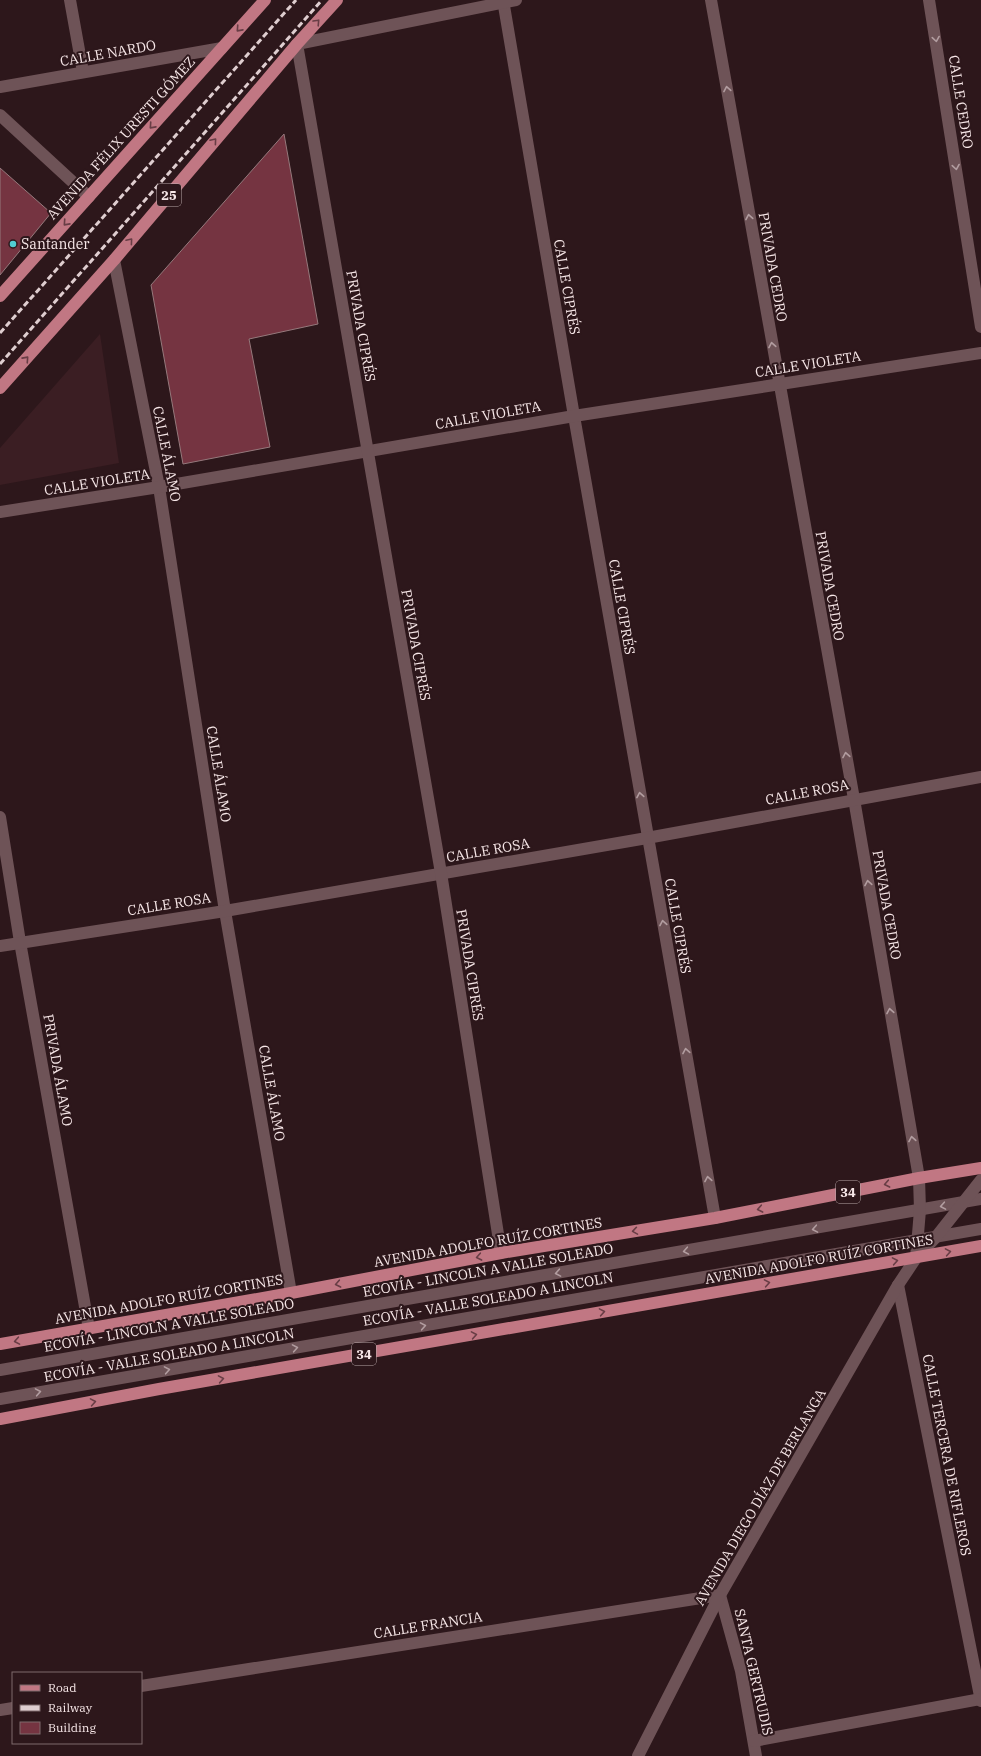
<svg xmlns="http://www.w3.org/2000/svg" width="981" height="1756" viewBox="0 0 981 1756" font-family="'IBM Plex Serif',serif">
<rect width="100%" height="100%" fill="#2d171b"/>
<!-- built -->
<polygon fill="#3b1e23" points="100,334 119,463 0,485 0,448"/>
<!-- building -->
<g fill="#753441" stroke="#95797c">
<polygon points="284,134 318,324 249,339 270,447 183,464 151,285"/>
<polygon points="0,168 51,213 0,275"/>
</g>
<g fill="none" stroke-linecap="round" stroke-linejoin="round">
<!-- lane -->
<g stroke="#6e5357" stroke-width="12">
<polyline points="0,115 89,197"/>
<polyline points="0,1370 981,1199"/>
<polyline points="0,1399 981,1229"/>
</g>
<!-- street -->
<g stroke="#6e5357" stroke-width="12">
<polyline points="70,0 83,72"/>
<polyline points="503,0 574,416 715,1218"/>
<polyline points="711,0 854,799 919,1178"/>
<polyline points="929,0 981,327"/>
<polyline points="0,87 222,48"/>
<polyline points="114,260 159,487 225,911 291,1293"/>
<polyline points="0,512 159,487 574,416 981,353"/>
<polyline points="0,817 20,942 89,1329"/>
<polyline points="0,946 225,911 647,838 981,777"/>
<polyline points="501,1253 441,873 297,44 516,0"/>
<polyline points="898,1285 981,1701"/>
<polyline points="141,1686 720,1595 741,1671 756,1756"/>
<polyline points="0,1710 13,1708"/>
<polyline points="754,1741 981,1699"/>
</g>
<!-- secondary -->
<g stroke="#6e5357" stroke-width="12">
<polyline points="916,1258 920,1210 919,1178"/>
<polyline points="638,1756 720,1595 898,1285 916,1258 936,1237 981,1180"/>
</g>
<!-- primary -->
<g stroke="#c17783" stroke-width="12">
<polyline points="0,296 265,0"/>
<polyline points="0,388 114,260 297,44 337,0"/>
<polyline points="0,1344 291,1293 501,1253 715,1218 919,1178 981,1168"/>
<polyline points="0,1419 159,1389 981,1246"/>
</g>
<!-- rail -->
<g stroke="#dfced0" stroke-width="3" stroke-dasharray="6 3" stroke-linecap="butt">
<polyline points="0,333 296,0"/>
<polyline points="0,364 322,0"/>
</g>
</g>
<!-- one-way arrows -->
<defs><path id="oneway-chevron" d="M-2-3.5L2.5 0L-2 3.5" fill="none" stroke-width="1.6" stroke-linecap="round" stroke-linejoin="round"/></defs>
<g stroke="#683d45">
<use href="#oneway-chevron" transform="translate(317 22) rotate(-47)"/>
<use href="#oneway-chevron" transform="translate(239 29) rotate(132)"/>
<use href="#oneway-chevron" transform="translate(152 126) rotate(132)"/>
<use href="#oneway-chevron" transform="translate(214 141) rotate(-50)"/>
<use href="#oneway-chevron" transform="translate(66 223) rotate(132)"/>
<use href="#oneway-chevron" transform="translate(130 241) rotate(-50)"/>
<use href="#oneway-chevron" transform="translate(26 359) rotate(-48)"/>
<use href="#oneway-chevron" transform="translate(887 1184) rotate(169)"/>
<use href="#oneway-chevron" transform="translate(760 1209) rotate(169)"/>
<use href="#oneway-chevron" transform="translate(635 1231) rotate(171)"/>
<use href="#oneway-chevron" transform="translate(948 1252) rotate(-10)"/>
<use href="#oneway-chevron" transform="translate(479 1257) rotate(169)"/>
<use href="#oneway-chevron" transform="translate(895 1261) rotate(-10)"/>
<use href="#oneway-chevron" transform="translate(767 1283) rotate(-10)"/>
<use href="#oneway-chevron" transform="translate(338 1284) rotate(169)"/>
<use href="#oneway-chevron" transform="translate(602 1312) rotate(-10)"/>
<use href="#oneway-chevron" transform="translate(474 1335) rotate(-10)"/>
<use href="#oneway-chevron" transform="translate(17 1341) rotate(170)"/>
<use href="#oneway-chevron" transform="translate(221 1379) rotate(-10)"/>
<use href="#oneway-chevron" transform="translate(93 1402) rotate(-10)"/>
</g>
<g stroke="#b29da0">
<use href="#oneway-chevron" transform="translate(936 39) rotate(81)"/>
<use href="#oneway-chevron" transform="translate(727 89) rotate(-100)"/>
<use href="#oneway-chevron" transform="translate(956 167) rotate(81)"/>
<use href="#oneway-chevron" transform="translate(749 217) rotate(-100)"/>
<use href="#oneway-chevron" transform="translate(772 345) rotate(-100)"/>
<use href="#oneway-chevron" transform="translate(846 755) rotate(-100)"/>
<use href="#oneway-chevron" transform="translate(640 795) rotate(-100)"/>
<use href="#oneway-chevron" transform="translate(868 883) rotate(-100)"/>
<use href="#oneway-chevron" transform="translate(663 923) rotate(-100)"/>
<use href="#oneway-chevron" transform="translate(890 1011) rotate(-100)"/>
<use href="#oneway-chevron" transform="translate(686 1051) rotate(-100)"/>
<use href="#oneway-chevron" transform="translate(912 1139) rotate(-100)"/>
<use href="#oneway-chevron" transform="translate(708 1179) rotate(-100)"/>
<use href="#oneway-chevron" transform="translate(943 1206) rotate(170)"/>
<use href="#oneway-chevron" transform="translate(815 1229) rotate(170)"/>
<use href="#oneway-chevron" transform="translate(686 1251) rotate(170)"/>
<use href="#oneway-chevron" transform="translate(558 1273) rotate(170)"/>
<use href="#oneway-chevron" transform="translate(423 1326) rotate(-10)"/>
<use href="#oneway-chevron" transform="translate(295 1348) rotate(-10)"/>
<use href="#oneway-chevron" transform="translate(167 1370) rotate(-10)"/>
<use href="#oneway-chevron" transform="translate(38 1392) rotate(-10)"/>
</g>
<!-- markers -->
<circle fill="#51ccd2" stroke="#2d171b" stroke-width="1.5" cx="13" cy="244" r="4"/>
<g text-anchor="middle" stroke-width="4" stroke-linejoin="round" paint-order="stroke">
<!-- shield labels -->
<g fill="#2d171b" stroke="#baa9aa" stroke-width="1">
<rect x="157" y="184" width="24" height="22" rx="3"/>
<rect x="836" y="1181" width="24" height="22" rx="3"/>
<rect x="352" y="1343" width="24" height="22" rx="3"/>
</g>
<g font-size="13" font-weight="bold" fill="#f7e7e8">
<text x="169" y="200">25</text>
<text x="848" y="1197">34</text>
<text x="364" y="1359">34</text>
</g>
<!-- street labels -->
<g font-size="14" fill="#f7e7e8" stroke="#2d171b">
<text transform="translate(108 53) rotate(-10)" y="5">CALLE NARDO</text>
<text transform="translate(961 102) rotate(81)" y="5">CALLE CEDRO</text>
<text transform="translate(121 138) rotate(-48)" y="5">AVENIDA FÉLIX URESTI GÓMEZ</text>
<text transform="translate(773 267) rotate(80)" y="5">PRIVADA CEDRO</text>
<text transform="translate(567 287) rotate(80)" y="5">CALLE CIPRÉS</text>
<text transform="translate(361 326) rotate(80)" y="5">PRIVADA CIPRÉS</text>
<text transform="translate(808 364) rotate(-9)" y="5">CALLE VIOLETA</text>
<text transform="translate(488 415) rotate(-10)" y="5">CALLE VIOLETA</text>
<text transform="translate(167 454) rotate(79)" y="5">CALLE ÁLAMO</text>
<text transform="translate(97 482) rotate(-9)" y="5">CALLE VIOLETA</text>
<text transform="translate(830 586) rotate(80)" y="5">PRIVADA CEDRO</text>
<text transform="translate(622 607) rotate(80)" y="5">CALLE CIPRÉS</text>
<text transform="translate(416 645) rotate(80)" y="5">PRIVADA CIPRÉS</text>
<text transform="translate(219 774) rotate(81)" y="5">CALLE ÁLAMO</text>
<text transform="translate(807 792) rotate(-11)" y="5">CALLE ROSA</text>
<text transform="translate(488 850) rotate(-10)" y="5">CALLE ROSA</text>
<text transform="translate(169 904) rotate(-9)" y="5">CALLE ROSA</text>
<text transform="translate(887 905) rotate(80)" y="5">PRIVADA CEDRO</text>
<text transform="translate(678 926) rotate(80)" y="5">CALLE CIPRÉS</text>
<text transform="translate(470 965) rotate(81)" y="5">PRIVADA CIPRÉS</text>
<text transform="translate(58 1070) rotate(80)" y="5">PRIVADA ÁLAMO</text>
<text transform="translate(272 1093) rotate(80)" y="5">CALLE ÁLAMO</text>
<text transform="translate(488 1242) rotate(-10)" y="5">AVENIDA ADOLFO RUÍZ CORTINES</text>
<text transform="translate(819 1259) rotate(-10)" y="5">AVENIDA ADOLFO RUÍZ CORTINES</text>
<text transform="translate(488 1270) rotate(-10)" y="5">ECOVÍA - LINCOLN A VALLE SOLEADO</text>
<text transform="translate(169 1299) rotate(-10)" y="5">AVENIDA ADOLFO RUÍZ CORTINES</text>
<text transform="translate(488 1299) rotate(-10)" y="5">ECOVÍA - VALLE SOLEADO A LINCOLN</text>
<text transform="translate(169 1325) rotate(-10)" y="5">ECOVÍA - LINCOLN A VALLE SOLEADO</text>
<text transform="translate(169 1355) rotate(-10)" y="5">ECOVÍA - VALLE SOLEADO A LINCOLN</text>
<text transform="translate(947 1455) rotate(79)" y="5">CALLE TERCERA DE RIFLEROS</text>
<text transform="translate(760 1497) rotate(-60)" y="5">AVENIDA DIEGO DÍAZ DE BERLANGA</text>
<text transform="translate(428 1625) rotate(-9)" y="5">CALLE FRANCIA</text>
<text transform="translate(754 1672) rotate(77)" y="5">SANTA GERTRUDIS</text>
</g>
<!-- poi labels -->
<g font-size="14" fill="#f7e7e8" stroke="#2d171b" text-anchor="start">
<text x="21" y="249">Santander</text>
</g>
</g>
<!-- legend -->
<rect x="12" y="1672" width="130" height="72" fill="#2d171b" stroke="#7e6a6d"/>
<rect x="20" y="1685" width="20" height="6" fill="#c17783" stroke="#7e6a6d"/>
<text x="48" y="1692" font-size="12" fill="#f7e7e8">Road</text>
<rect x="20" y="1705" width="20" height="6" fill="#dfced0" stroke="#7e6a6d"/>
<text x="48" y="1712" font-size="12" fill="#f7e7e8">Railway</text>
<rect x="20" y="1722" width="20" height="12" fill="#753441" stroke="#7e6a6d"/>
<text x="48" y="1732" font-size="12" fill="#f7e7e8">Building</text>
</svg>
